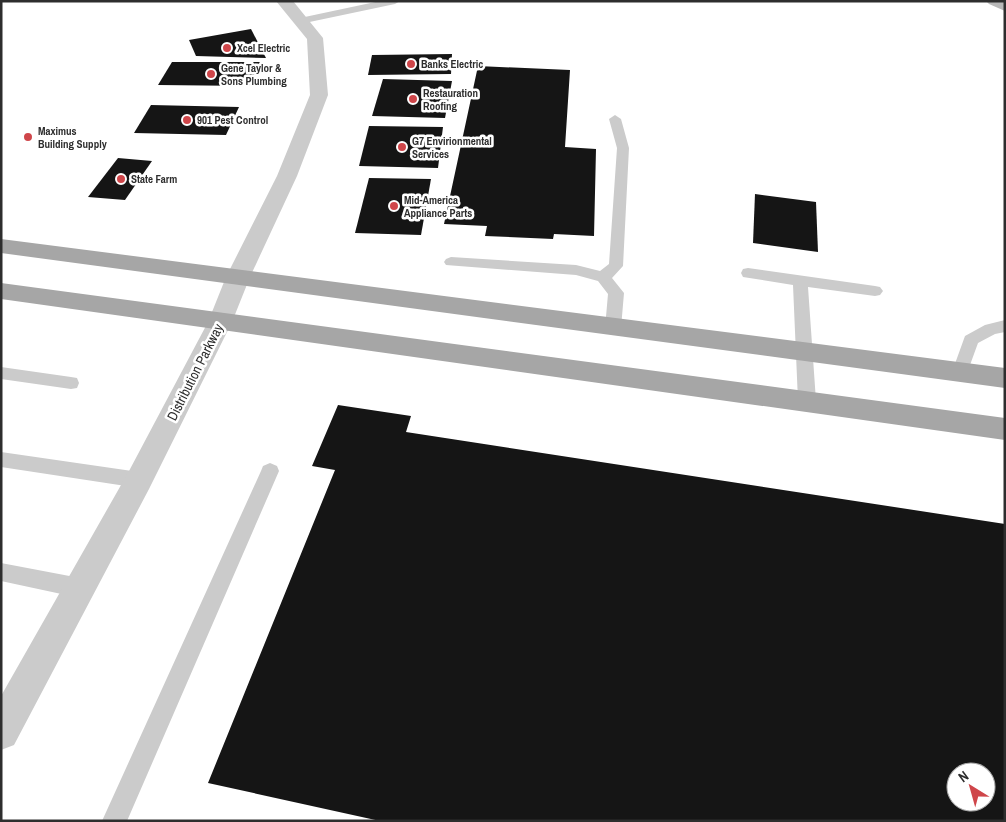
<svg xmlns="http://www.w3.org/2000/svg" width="1006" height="822" viewBox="0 0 1006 822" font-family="'Archivo Narrow',sans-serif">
<rect width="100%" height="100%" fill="#fff"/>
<!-- building -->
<g fill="#151515" fill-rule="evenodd">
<polygon points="251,29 266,58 196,56 189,40"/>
<polygon points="452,54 451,74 368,75 372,55"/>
<polygon points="172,62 261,62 251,86 158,85"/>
<polygon points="478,66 570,70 565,147 596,149 594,236 554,234 553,239 485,236 487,226 444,224"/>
<polygon points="383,79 452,81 445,118 372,116"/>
<polygon points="151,105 239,107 226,135 134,133"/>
<polygon points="369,126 443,127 438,168 359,166"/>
<polygon points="118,158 152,161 125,200 88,197"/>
<polygon points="369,178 431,179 421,235 355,233"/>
<polygon points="755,194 816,202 818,252 753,243"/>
<path d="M338 405 411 416 406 432 1005 524V821H380L208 783 335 470 312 466ZM956 772H986V802H956Z"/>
</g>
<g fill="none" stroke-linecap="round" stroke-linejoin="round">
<!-- lane -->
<g fill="#cbcbcb" fill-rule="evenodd">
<polygon points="380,1 400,1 395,4 300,24 295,21 300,18"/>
<polygon points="615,115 621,119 629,148 623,266 612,278 624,293 621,328 619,332 613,334 607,332 605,328 608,294 598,281 576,275 446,265 444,262 446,259 451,257 576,265 600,271 609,264 617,148 609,119"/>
<polygon points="748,268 875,286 880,287 883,291 880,295 875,296 808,287 816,401 813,406 807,408 801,406 798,401 793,285 743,277 741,273 743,269"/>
<polygon points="1005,320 1005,332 995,334 978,343 966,376 960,378 954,376 952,372 965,336 985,325"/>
<polygon points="1,367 71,377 77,378 79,383 77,388 71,389 1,379"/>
<polygon points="1,452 139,472 146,474 148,480 146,486 139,488 1,467"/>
<polygon points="270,463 277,466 279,471 127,821 102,821 261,471 263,466"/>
<polygon points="1,563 80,578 87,581 90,588 87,595 80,598 1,581"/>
</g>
<!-- street -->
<polygon fill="#cbcbcb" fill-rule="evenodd" points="276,1 293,1 323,38 328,95 297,176 250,277 232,322 149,489 14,745 1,750 1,696 129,471 208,322 226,277 277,176 310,95 307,39"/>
<!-- secondary -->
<polygon fill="#b8b8b8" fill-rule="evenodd" points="986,1 1005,1 1005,11 989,4"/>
<!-- primary -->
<g fill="#a6a6a6" fill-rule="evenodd">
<polygon points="1,239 1005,368 1005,388 1,253"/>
<polygon points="1,283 1005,418 1005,440 1,299"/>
</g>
</g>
<!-- markers -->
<g fill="#cf464a" stroke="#fff" stroke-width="2">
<circle cx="227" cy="48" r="5"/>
<circle cx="411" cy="64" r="5"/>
<circle cx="211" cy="74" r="5"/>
<circle cx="413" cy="99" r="5"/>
<circle cx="187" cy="120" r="5"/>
<circle cx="28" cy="137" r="5"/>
<circle cx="402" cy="147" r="5"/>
<circle cx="121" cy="179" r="5"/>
<circle cx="394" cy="206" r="5"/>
</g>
<g text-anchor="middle" stroke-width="5" stroke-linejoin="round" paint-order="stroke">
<!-- far-poi labels -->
<g font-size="11" font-weight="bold" fill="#2e2e2e" stroke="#fff" text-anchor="start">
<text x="237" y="52">Xcel Electric</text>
<text x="421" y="68">Banks Electric</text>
<text x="221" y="72">Gene Taylor &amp;<tspan x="221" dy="13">Sons Plumbing</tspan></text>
<text x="423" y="97">Restauration<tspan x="423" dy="13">Roofing</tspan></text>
<text x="197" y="124">901 Pest Control</text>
<text x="38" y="135">Maximus<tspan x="38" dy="13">Building Supply</tspan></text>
<text x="412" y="145">G7 Envirionmental<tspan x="412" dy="13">Services</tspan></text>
<text x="131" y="183">State Farm</text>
<text x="404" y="204">Mid-America<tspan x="404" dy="13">Appliance Parts</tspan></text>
</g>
<!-- street labels -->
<g font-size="14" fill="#2e2e2e" stroke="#fff">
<text transform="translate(195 372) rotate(-63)" y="5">Distribution Parkway</text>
</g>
</g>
<!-- border -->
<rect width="1006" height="822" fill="none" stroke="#2e2e2e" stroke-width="5"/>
<!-- north arrow -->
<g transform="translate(971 787) rotate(323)"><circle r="24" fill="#ffffff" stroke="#ababab"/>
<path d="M0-4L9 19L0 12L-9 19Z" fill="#cf464a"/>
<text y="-8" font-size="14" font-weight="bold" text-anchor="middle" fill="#2e2e2e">N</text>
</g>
</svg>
